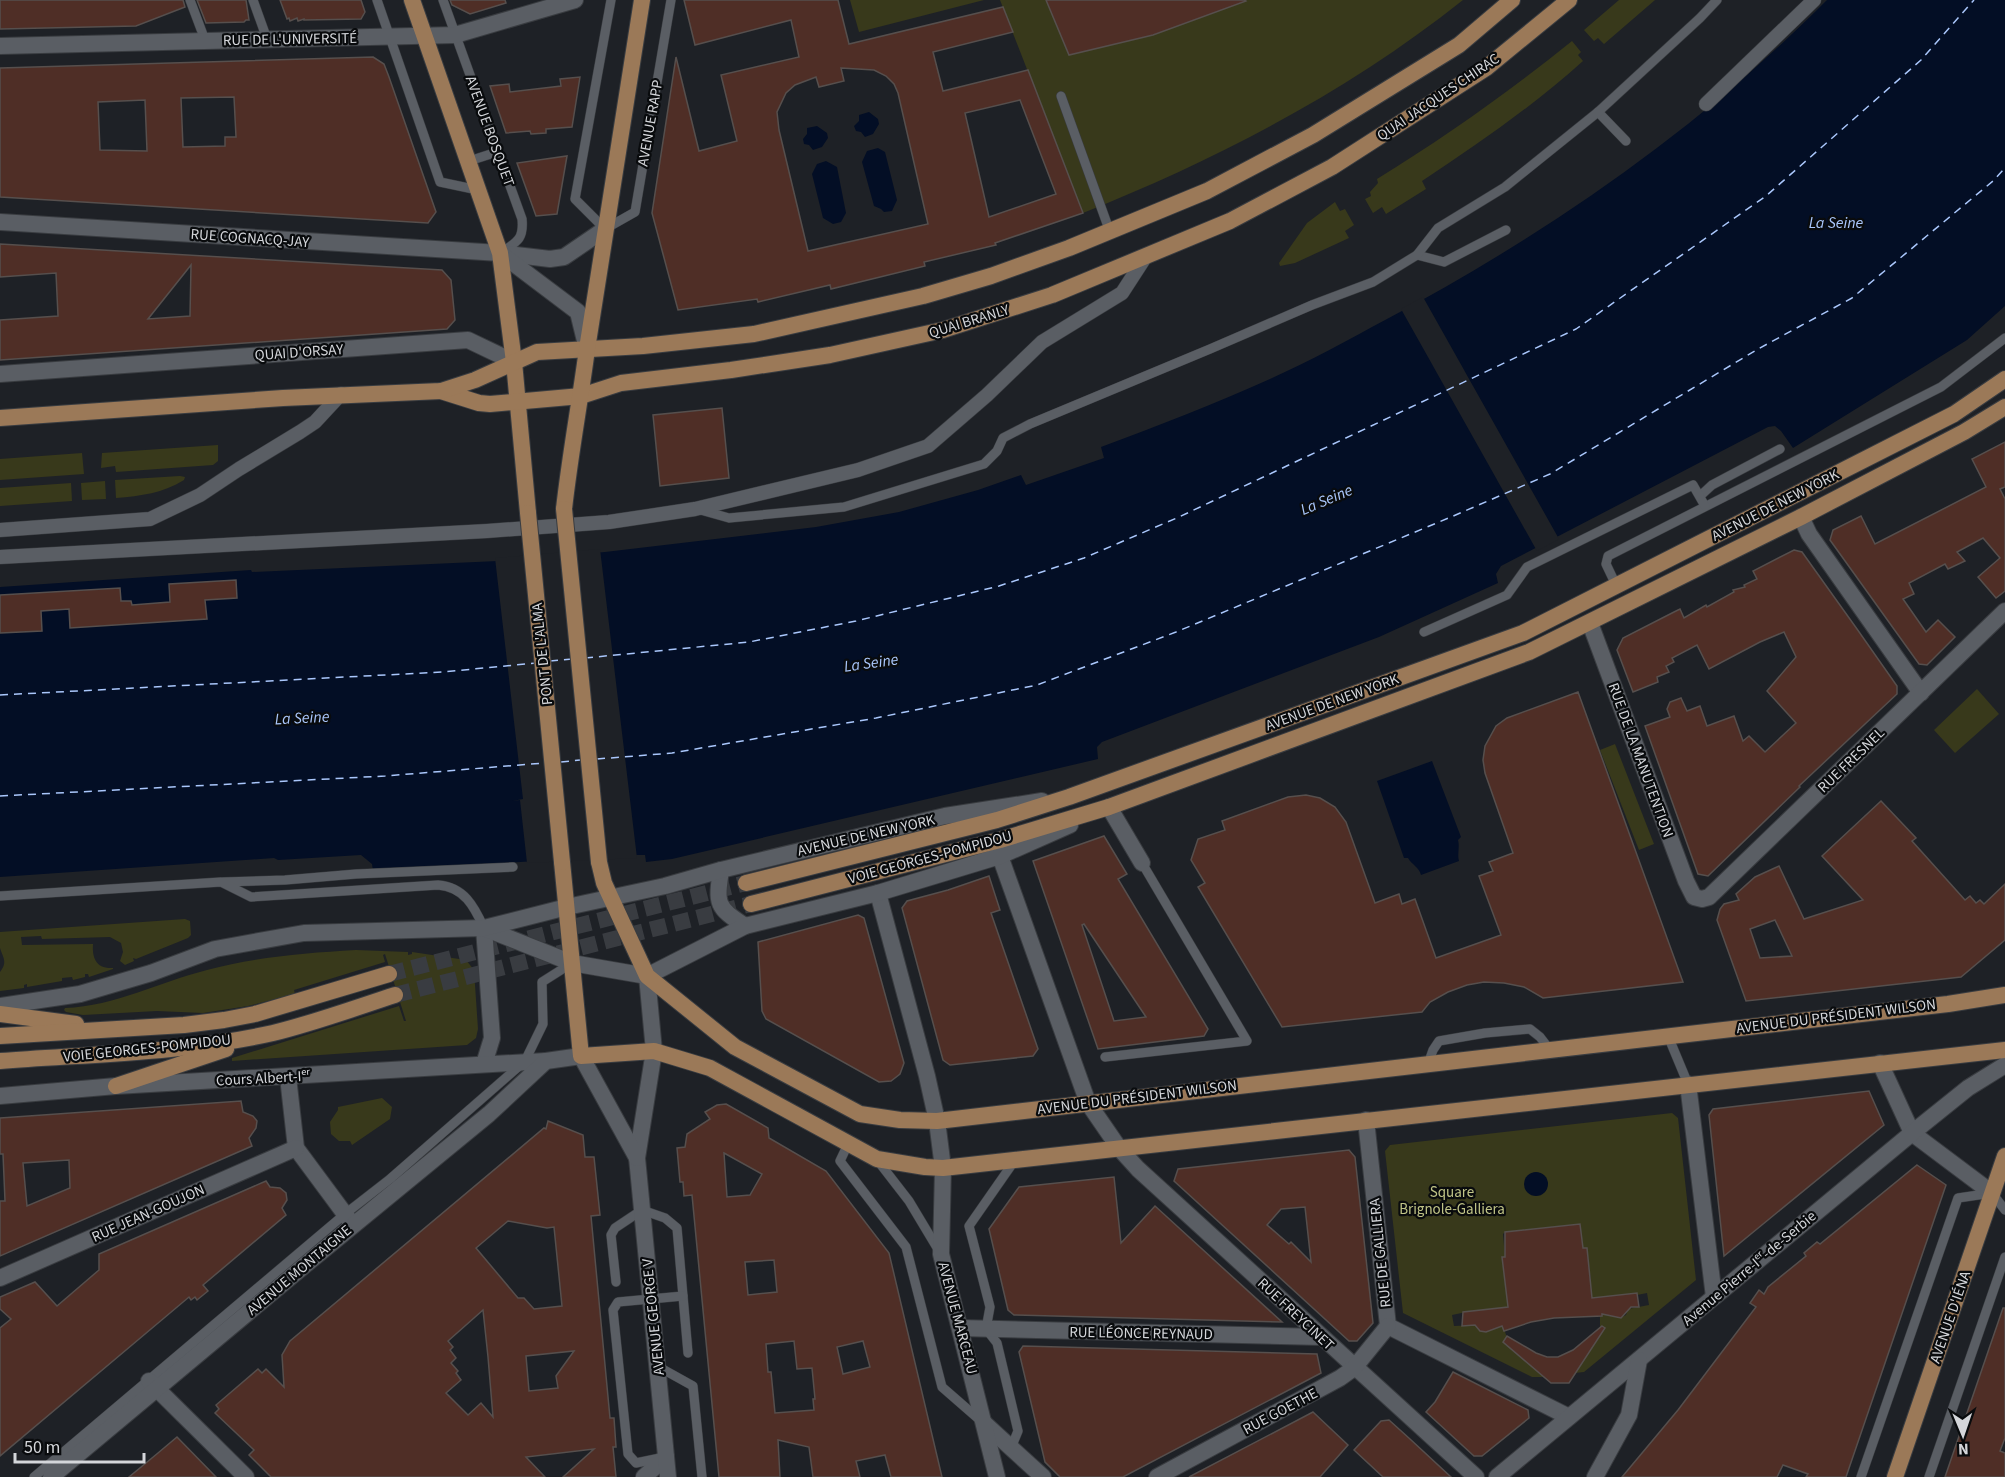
<svg xmlns="http://www.w3.org/2000/svg" width="2005" height="1477" viewBox="0 0 2005 1477" font-family="'Source Sans 3',sans-serif">
<rect width="100%" height="100%" fill="#1e2126"/>
<!-- green -->
<g fill="#38391b">
<polygon points="850,0 984,0 859,32"/>
<path d="M1000 0H1046L1069 55 1153 35 1247 0H1463C1349 91 1218 159 1083 213Z"/>
<polygon points="1619,0 1655,0 1604,44 1598,38 1594,41 1584,30"/>
<path d="M1572 41 1581 52 1578 55 1583 61C1533 106 1478 144 1422 181L1426 189 1386 214 1382 207 1373 213 1365 199 1371 196 1370 192 1378 183 1377 179C1445 137 1510 91 1572 41Z"/>
<polygon points="1335,202 1340,211 1345,209 1354,225 1345,231 1349,238 1295,263 1280,266 1279,263 1307,223"/>
<polygon points="218,445 218,461 213,465 116,472 115,466 101,468 102,453"/>
<polygon points="82,453 84,474 0,480 0,459"/>
<path d="M180 476 185 477 184 480C163 493 141 496 116 498L115 480Z"/>
<polygon points="105,481 106,499 82,500 81,483"/>
<polygon points="71,483 72,501 0,506 0,488"/>
<polygon points="1977,689 1999,714 1955,753 1934,730"/>
<polygon points="1615,744 1654,844 1639,850 1600,750"/>
<path d="M185 919 190 921 191 935 188 938 136 959 133 958 134 961 125 965 120 961 123 952 121 943 110 937 42 939 41 936 21 937 22 945 93 944C92 958 96 969 113 968V969L89 977 88 974H85V977L73 980 72 977 62 978V981L27 987V984L24 985V988L0 991V972C8 962 3 958 0 948 0 944 0 936 0 932Z"/>
<path d="M356 950 408 952V955L412 954V952L466 960 474 970 478 1029 476 1038 467 1045 232 1061V1058L399 1006 404 1021H406L385 954 383 955 385 962 294 990 295 994 248 1006 203 1013 157 1011 83 1015 66 1012 64 1010 65 1008C116 1006 159 982 207 970 256 957 305 953 356 950Z"/>
<polygon points="382,1098 392,1107 390,1119 352,1145 350,1141 339,1141 331,1134 330,1122 338,1110 338,1107"/>
<path d="M1672 1113 1678 1118 1696 1280 1584 1372 1575 1373 1600 1330V1311L1620 1318 1626 1315 1628 1309 1649 1305 1647 1293 1637 1295 1636 1293 1589 1300 1591 1282 1587 1249 1583 1248 1580 1224 1505 1232 1503 1234 1505 1257 1502 1258 1506 1290 1511 1308 1471 1311 1452 1315 1454 1326 1477 1325 1479 1330 1486 1332 1503 1322C1506 1346 1520 1359 1542 1369L1543 1377H1532L1403 1313 1385 1151 1390 1145Z"/>
</g>
<!-- water -->
<g fill="#030e25">
<path d="M1827 0H2005V306L1967 340 1793 448 1781 431 1775 426 1768 427 1501 566 1496 574 1498 583 1379 637 1102 742 1097 747 1098 759 672 859 646 862 645 855H637L373 871 372 864 361 855 278 860 274 858 0 877V587L251 570 252 572 498 561 605 552 816 527 899 512 978 490 1021 475 1026 485 1104 458 1101 447C1158 426 1214 404 1270 379 1310 361 1348 340 1387 319 1547 234 1699 129 1827 0Z"/>
<polygon points="869,112 878,119 879,124 873,134 865,137 861,132 856,131 854,126 859,121 859,115"/>
<polygon points="817,126 827,133 828,138 822,147 813,150 809,145 804,144 803,139 807,134 807,128"/>
<polygon points="878,148 885,152 897,200 892,211 884,212 881,209 874,206 862,162 867,151"/>
<polygon points="826,161 837,167 846,213 841,222 833,224 823,218 812,174 817,164"/>
<path d="M1432 761 1461 837 1458 840C1460 847 1457 854 1459 861L1421 875C1419 867 1412 865 1408 858H1404L1377 781Z"/>
<circle cx="1536" cy="1184" r="12"/>
</g>
<!-- pier -->
<g fill="#1e2126">
<polygon points="1423,297 1559,539 1537,551 1401,309"/>
<polygon points="600,549 637,858 527,863 520,800 512,801 523,799 495,558"/>
</g>
<g fill="none" stroke-linecap="round" stroke-linejoin="round">
<!-- ferry -->
<g stroke="#aac7fc" stroke-width="1.5" stroke-dasharray="8 6" stroke-linecap="butt">
<polyline points="585,658 749,642 856,621 999,586 1084,558 1179,517 1576,329 1766,196 1921,60 1974,0"/>
<polyline points="550,661 572,659"/>
<polyline points="0,695 442,672 536,663"/>
<polyline points="597,759 672,753 876,718 1037,685 1176,632 1451,517 1550,474 1758,349 1852,298 1993,181 2005,168"/>
<polyline points="561,762 580,760"/>
<polyline points="0,796 385,776 544,763"/>
</g>
</g>
<!-- building -->
<g fill="#4f2e26" stroke="#564f4d" stroke-width="1.5" fill-rule="evenodd">
<polygon points="0,0 183,0 185,7 136,26 0,29"/>
<polygon points="197,0 246,0 249,20 246,20 244,22 206,23"/>
<polygon points="280,0 361,0 365,12 361,19 304,20 304,19 298,21 297,18 290,21 289,18 287,19"/>
<polygon points="450,0 505,0 506,3 470,14 452,5"/>
<path d="M684 0H838L849 44 1003 7 1013 32 933 52 943 91 1028 70 1083 213 995 243 996 245 924 262 925 266 876 278 831 289 830 285 758 302 757 299 678 310 652 213 676 57 699 151 737 141 721 75 799 57 791 20 695 45ZM841 68 874 70 886 76 894 84 898 93 928 224 808 251 779 130 777 112 786 93 795 85 816 77 819 87 844 81ZM1020 100 1056 194 989 217 965 113Z"/>
<polygon points="1046,0 1245,0 1246,1 1153,35 1069,55"/>
<path d="M373 57 384 64 389 77 436 212 428 223 0 197V68ZM234 97 236 137H225V146L183 147 181 98ZM145 100 147 151 100 150 98 102Z"/>
<polygon points="580,77 572,127 546,129 546,133 531,134 530,131 506,133 490,86 509,84 510,92 561,86 560,79"/>
<polygon points="567,156 557,214 536,216 517,163"/>
<path d="M0 244 442 270 451 280 455 320 447 329 0 360V320L58 316 56 273 0 277ZM191 265 190 316 148 319Z"/>
<polygon points="722,408 729,478 660,486 653,415"/>
<polygon points="2005,442 2005,487 2000,489 2005,499 2005,591 1996,598 1978,577 2000,558 1983,538 1957,552 1965,561 1948,569 1945,564 1909,583 1914,594 1903,599 1926,632 1938,620 1955,637 1927,665 1919,664 1830,540 1833,530 1861,516 1875,544 1986,487 1972,459"/>
<polygon points="1794,550 1802,552 1857,629 1897,686 1897,694 1799,786 1800,787 1708,876 1698,874 1645,726 1670,717 1667,709 1670,702 1681,698 1687,711 1700,706 1707,726 1734,716 1743,741 1749,736 1765,752 1796,723 1767,691 1796,657 1784,632 1760,642 1709,669 1697,645 1672,658 1674,662 1666,666 1669,672 1657,677 1658,682 1633,692 1617,650 1623,638 1674,612 1680,609 1684,618 1706,605 1707,607 1734,592 1733,590 1745,587 1744,585 1757,579 1753,571"/>
<polygon points="236,580 237,598 205,600 207,619 70,628 69,609 41,611 42,631 0,633 0,595 120,588 121,601 131,601 132,605 170,602 169,584"/>
<polygon points="1578,692 1683,982 1543,998 1524,987 1504,983 1484,982 1467,985 1448,992 1430,1002 1422,1012 1282,1027 1198,887 1205,883 1191,860 1198,839 1225,830 1222,821 1288,797 1306,795 1320,798 1335,807 1346,822 1375,903 1399,894 1402,904 1415,899 1436,958 1501,935 1479,876 1493,871 1489,862 1513,853 1485,773 1483,760 1485,746 1496,726 1507,718"/>
<path d="M1881 801 1916 838 1912 841 1965 900 1970 896 1976 903 1980 900 1984 904 2005 884V940L1961 977 1746 1001 1717 920 1720 909 1724 904 1739 900 1736 894 1755 877 1779 866 1804 919 1863 900 1822 856ZM1775 920 1792 956 1760 958 1750 929Z"/>
<path d="M1104 836 1127 874 1118 879 1208 1029 1204 1036 1098 1049 1033 861ZM1084 924 1146 1017 1114 1021 1082 925Z"/>
<polygon points="989,876 1000,910 991,913 1038,1049 1033,1056 950,1065 943,1060 902,908 907,901 948,890"/>
<polygon points="858,915 864,918 904,1063 900,1074 891,1081 879,1082 766,1019 762,1011 758,942"/>
<polygon points="1869,1091 1884,1125 1724,1256 1709,1115 1713,1109"/>
<path d="M241 1101 243 1112 253 1116 257 1121 256 1128 249 1138 252 1146 0 1256V1201H5L3 1154H0V1118ZM69 1160 70 1188 27 1206 23 1163Z"/>
<path d="M726 1104 768 1128 769 1138 826 1171 889 1253 942 1477H891L885 1455 856 1461 860 1477H813L809 1447 778 1440 780 1477H719L692 1195 684 1196 683 1182H680L677 1148 685 1147 687 1134 710 1119 705 1112 717 1105ZM724 1153 762 1174 750 1195 727 1197ZM774 1260 777 1292 748 1295 745 1262ZM794 1341 797 1369 812 1368 815 1399H813L814 1410 775 1413 772 1382 771 1372H768L766 1344ZM863 1341 870 1367 843 1374 837 1347Z"/>
<path d="M548 1121 583 1135 585 1157H594L600 1215 591 1216 610 1418H614L616 1447H613L616 1477H563L594 1449 526 1457 545 1477H271L249 1455 254 1450 215 1413 219 1409 216 1405 258 1369 262 1373 266 1369 284 1387 282 1355 290 1341 544 1128 546 1129ZM508 1221 547 1228 554 1227 562 1306 534 1309 524 1298H518L476 1248ZM483 1310 488 1357 493 1417 481 1403 468 1415 446 1393 461 1380 456 1373 458 1371 451 1363 456 1358 450 1350 453 1347 448 1341ZM574 1351 556 1376 558 1388 529 1391 526 1356Z"/>
<path d="M1349 1150 1355 1157 1373 1323 1357 1341H1349L1174 1181 1178 1169ZM1305 1207 1311 1262 1291 1242 1289 1244 1267 1225 1281 1209Z"/>
<polygon points="1917,1165 1946,1185 1846,1477 1806,1477 1808,1474 1783,1465 1777,1477 1622,1477 1678,1410 1756,1307 1750,1303 1759,1290 1764,1294 1768,1287 1806,1256 1804,1253 1817,1242 1820,1244"/>
<polygon points="1114,1177 1121,1243 1155,1206 1282,1322 1014,1315 1008,1310 989,1229 1019,1187"/>
<polygon points="266,1181 270,1187 280,1188 286,1193 287,1200 282,1208 286,1215 203,1285 208,1291 197,1300 195,1297 191,1300 189,1297 0,1456 0,1328 11,1319 0,1309 0,1297 35,1282 57,1306 99,1270 99,1254"/>
<polygon points="1580,1224 1583,1248 1587,1248 1592,1298 1637,1293 1639,1307 1631,1307 1621,1318 1602,1314 1602,1316 1554,1318 1531,1322 1504,1331 1502,1326 1486,1332 1480,1331 1475,1325 1462,1326 1463,1312 1508,1307 1502,1257 1505,1257 1505,1232"/>
<polygon points="2003,1308 2005,1308 2005,1438 2000,1451 2005,1453 2005,1477 1945,1477"/>
<polygon points="1602,1326 1605,1328 1569,1383 1551,1383 1503,1342 1507,1336 1536,1353 1547,1357 1558,1357 1573,1350"/>
<polygon points="1023,1346 1317,1354 1321,1373 1123,1477 1060,1477 1045,1462 1019,1352"/>
<polygon points="1453,1372 1528,1410 1529,1418 1482,1456 1474,1456 1426,1412 1435,1402"/>
<polygon points="1313,1412 1348,1445 1320,1477 1189,1477"/>
<polygon points="1389,1420 1410,1439 1451,1477 1383,1477 1354,1450 1381,1421"/>
<polygon points="177,1437 216,1477 129,1477 158,1453"/>
</g>
<g fill="none" stroke-linecap="round" stroke-linejoin="round">
<!-- primary-tunnel -->
<g stroke="#393c41" stroke-width="16" stroke-dasharray="16 8" stroke-linecap="butt">
<polyline points="389,974 746,883"/>
<polyline points="395,995 751,904"/>
</g>
<!-- service casing -->
<g stroke="#393c40" stroke-width="10">
<g id="service">
<polyline points="190,0 205,40"/>
<polyline points="253,0 267,39"/>
<polyline points="377,0 440,182 478,190"/>
<path d="M443 0 522 219C524 239 517 242 502 252"/>
<polyline points="611,0 575,199 605,229 635,212 671,0"/>
<polyline points="1061,96 1110,232"/>
<polyline points="1598,112 1626,141"/>
<polyline points="469,161 497,152"/>
<polyline points="1417,255 1444,262 1506,230"/>
<polyline points="1700,496 1712,485 1780,449"/>
<polyline points="697,509 729,518 844,507 984,464 997,451 1003,438 1030,424 1210,349 1312,305 1373,282 1417,255 1438,228 1505,187 1598,112 1700,18 1717,0"/>
<polyline points="1616,585 1606,564 1608,556 1941,387 2005,338"/>
<polyline points="1424,632 1507,595 1527,567 1693,485 1705,506"/>
<polyline points="223,882 285,880 356,874 513,867"/>
<path d="M0 896 221 882 251 897 438 885C464 887 474 906 484 928"/>
<polyline points="1668,1036 1688,1084"/>
<polyline points="1105,1057 1247,1041 1142,863"/>
<polyline points="1428,1064 1433,1050 1439,1041 1485,1033 1530,1029 1540,1037 1550,1050"/>
<polyline points="848,1144 840,1161 906,1247 942,1387 981,1421"/>
<polyline points="878,1161 909,1201 939,1251"/>
<polyline points="616,1282 611,1235 615,1228 642,1210 665,1218 677,1228 688,1353"/>
<polyline points="657,1366 693,1386 702,1477"/>
<polyline points="1011,1448 1018,1431 997,1343 986,1329 990,1307 969,1226 1015,1160"/>
<polyline points="660,1458 636,1463 628,1454 613,1310 618,1302 683,1296"/>
<polyline points="34,1477 345,1214 390,1179 525,1061 543,1024 542,982 572,963"/>
<polyline points="1861,1477 1958,1198 1992,1193 2005,1210"/>
<polyline points="1929,1477 2005,1257"/>
</g>
</g>
<!-- pedestrian casing -->
<g stroke="#393c40" stroke-width="15">
<g id="pedestrian">
<polyline points="1706,104 1814,0"/>
<polyline points="0,530 150,519 200,495 239,469 300,432 315,422 341,394"/>
<polyline points="0,557 487,531 609,522 695,509 858,470 928,446 987,395 1042,342 1122,293 1146,256"/>
</g>
</g>
<!-- minor casing -->
<g stroke="#393c40" stroke-width="18">
<g id="minor">
<polyline points="0,46 455,35 575,0"/>
<polyline points="0,222 500,253 550,259 564,257 605,229"/>
<polyline points="501,254 578,312 587,349"/>
<polyline points="0,374 468,340 514,362"/>
<polyline points="1801,517 1809,534 1921,693"/>
<polyline points="1590,623 1686,881 1694,897 1702,899 1709,897 2005,611"/>
<polyline points="1109,807 1142,863"/>
<polyline points="1000,856 1088,1103 1119,1148 1138,1169 1476,1477"/>
<polyline points="878,893 927,1076 937,1121"/>
<polyline points="484,928 492,1038 484,1064"/>
<polyline points="1880,1063 1912,1133 1992,1193"/>
<polyline points="288,1077 296,1148 353,1225"/>
<polyline points="1688,1084 1714,1297"/>
<polyline points="0,1096 116,1086 546,1061"/>
<polyline points="1366,1120 1388,1326 1569,1417"/>
<polyline points="0,1278 296,1148"/>
<polyline points="960,1328 1321,1337"/>
<polyline points="149,1381 246,1477"/>
<polyline points="985,1424 1043,1477"/>
<polyline points="644,1477 666,1457"/>
<polyline points="1157,1477 1340,1378 1354,1368 1388,1326"/>
<polyline points="1497,1477 1912,1133 1968,1088 2005,1065"/>
<polyline points="1595,1477 1629,1415 1639,1360"/>
</g>
</g>
<!-- tertiary casing -->
<g stroke="#393c40" stroke-width="18">
<g id="tertiary">
<path d="M721 870C716 904 716 907 745 926"/>
<polyline points="484,928 572,963 647,976 745,926 878,893 1000,856 1070,825"/>
<polyline points="0,1006 80,994 151,973 215,949 304,933 484,928 567,907 665,886 721,870 945,816 1042,801"/>
<polyline points="654,1051 637,1158 668,1477"/>
<polyline points="581,1056 637,1158"/>
</g>
</g>
<!-- secondary casing -->
<g stroke="#393c40" stroke-width="18">
<g id="secondary">
<polyline points="647,976 654,1051"/>
<polyline points="937,1121 943,1168 941,1254 997,1477"/>
<polyline points="51,1477 311,1260 489,1114 546,1061 581,1056"/>
</g>
</g>
<!-- primary casing -->
<g stroke="#393c40" stroke-width="18">
<g id="primary">
<polyline points="412,0 500,253 514,362 528,513"/>
<polyline points="441,391 479,403 490,404 581,396 621,383 731,370 830,355 943,330 1052,295 1230,221 1332,167 1486,68 1569,0"/>
<polyline points="0,418 283,398 441,391 475,380 537,352 643,346 754,334 923,296 991,276 1069,248 1207,191 1313,135 1459,45 1512,0"/>
<path d="M564 509C570 455 580 402 587 349L642 0"/>
<polyline points="562,862 581,1056 654,1051 710,1068 877,1159 925,1167 943,1168 2005,1050"/>
<polyline points="599,862 604,883 647,976 735,1047 860,1114 900,1120 937,1121 1948,1004 2005,995"/>
<polyline points="746,883 997,820 1069,797 1523,633 1954,414 2005,379"/>
<polyline points="751,904 1000,840 1109,807 1529,652 1801,517 1964,432 2005,407"/>
<polyline points="0,1014 76,1024"/>
<polyline points="0,1036 184,1025 224,1020 255,1014 389,974"/>
<path d="M0 1061C91 1054 184 1053 273 1033 314 1023 355 1008 395 995"/>
<polyline points="116,1086 226,1049"/>
<polyline points="1895,1477 2005,1156"/>
</g>
</g>
<!-- service -->
<use href="#service" stroke="#5a5e64" stroke-width="9"/>
<!-- pedestrian -->
<use href="#pedestrian" stroke="#5a5e64" stroke-width="14"/>
<!-- minor -->
<use href="#minor" stroke="#5a5e64" stroke-width="16"/>
<!-- tertiary -->
<use href="#tertiary" stroke="#5a5e64" stroke-width="16"/>
<!-- secondary -->
<use href="#secondary" stroke="#5a5e64" stroke-width="16"/>
<!-- primary -->
<use href="#primary" stroke="#9b7958" stroke-width="16"/>
<!-- primary-bridge casing -->
<g stroke="#393c40" stroke-width="18" stroke-linecap="butt">
<g id="primary-bridge">
<polyline points="564,509 599,862"/>
<polyline points="528,513 562,862"/>
</g>
</g>
<!-- primary-bridge -->
<use href="#primary-bridge" stroke="#9b7958" stroke-width="16"/>
</g>
<g text-anchor="middle" stroke-width="4.5" stroke-linejoin="round" paint-order="stroke">
<!-- street labels -->
<g font-size="15" fill="#d4d6da" stroke="#090b0d">
<text transform="translate(290 39) rotate(-1)" y="5">RUE DE L'UNIVERSITÉ</text>
<text transform="translate(1438 97) rotate(-34)" y="5">QUAI JACQUES CHIRAC</text>
<text transform="translate(650 123) rotate(-80)" y="5">AVENUE RAPP</text>
<text transform="translate(490 131) rotate(70)" y="5">AVENUE BOSQUET</text>
<text transform="translate(250 238) rotate(4)" y="5">RUE COGNACQ-JAY</text>
<text transform="translate(969 321) rotate(-17)" y="5">QUAI BRANLY</text>
<text transform="translate(299 352) rotate(-4)" y="5">QUAI D'ORSAY</text>
<text transform="translate(1775 505) rotate(-27)" y="5">AVENUE DE NEW YORK</text>
<text transform="translate(542 654) rotate(-96)" y="5">PONT DE L'ALMA</text>
<text transform="translate(1332 702) rotate(-20)" y="5">AVENUE DE NEW YORK</text>
<text transform="translate(1641 760) rotate(70)" y="5">RUE DE LA MANUTENTION</text>
<text transform="translate(1851 760) rotate(-44)" y="5">RUE FRESNEL</text>
<text transform="translate(866 835) rotate(-13)" y="5">AVENUE DE NEW YORK</text>
<text transform="translate(930 857) rotate(-15)" y="5">VOIE GEORGES-POMPIDOU</text>
<text transform="translate(1836 1016) rotate(-7)" y="5">AVENUE DU PRÉSIDENT WILSON</text>
<text transform="translate(147 1048) rotate(-6)" y="5">VOIE GEORGES-POMPIDOU</text>
<text transform="translate(263 1078) rotate(-3)" y="5">Cours Albert-Iᵉʳ</text>
<text transform="translate(1137 1097) rotate(-7)" y="5">AVENUE DU PRÉSIDENT WILSON</text>
<text transform="translate(148 1213) rotate(-24)" y="5">RUE JEAN-GOUJON</text>
<text transform="translate(1380 1253) rotate(-96)" y="5">RUE DE GALLIERA</text>
<text transform="translate(1749 1268) rotate(-40)" y="5">Avenue Pierre-Iᵉʳ-de-Serbie</text>
<text transform="translate(299 1270) rotate(-40)" y="5">AVENUE MONTAIGNE</text>
<text transform="translate(1296 1314) rotate(43)" y="5">RUE FREYCINET</text>
<text transform="translate(653 1317) rotate(-96)" y="5">AVENUE GEORGE V</text>
<text transform="translate(1950 1317) rotate(-71)" y="5">AVENUE D'IÉNA</text>
<text transform="translate(958 1318) rotate(75)" y="5">AVENUE MARCEAU</text>
<text transform="translate(1141 1333) rotate(1)" y="5">RUE LÉONCE REYNAUD</text>
<text transform="translate(1280 1411) rotate(-28)" y="5">RUE GOETHE</text>
</g>
<!-- park labels -->
<g font-size="15" fill="#c0c487" stroke="#090b0d">
<text x="1452" y="1197">Square<tspan x="1452" dy="17">Brignole-Galliera</tspan></text>
</g>
<!-- water labels -->
<g font-size="16" font-style="italic" fill="#aac7fc" stroke="#090b0d">
<text x="1836" y="228">La Seine</text>
<text transform="translate(1326 499) rotate(-23)" y="6">La Seine</text>
<text transform="translate(871 662) rotate(-8)" y="6">La Seine</text>
<text transform="translate(302 717) rotate(-3)" y="6">La Seine</text>
</g>
</g>
<!-- north arrow -->
<g transform="translate(1963 1435) rotate(178)" stroke="#090b0d" stroke-width="4.5" paint-order="stroke">
<path d="M0-4.5L10 22L0 15L-10 22Z" fill="#d4d6da"/>
<text y="-9" font-size="16" font-weight="bold" text-anchor="middle" fill="#d4d6da">N</text>
</g>
<!-- scale -->
<path d="M15 1453v9h129v-9" fill="none" stroke="#d4d6da" stroke-width="3"/>
<text x="24" y="1453" font-size="18" fill="#d4d6da" stroke="#090b0d" stroke-width="4.5" paint-order="stroke">50 m</text>
</svg>
